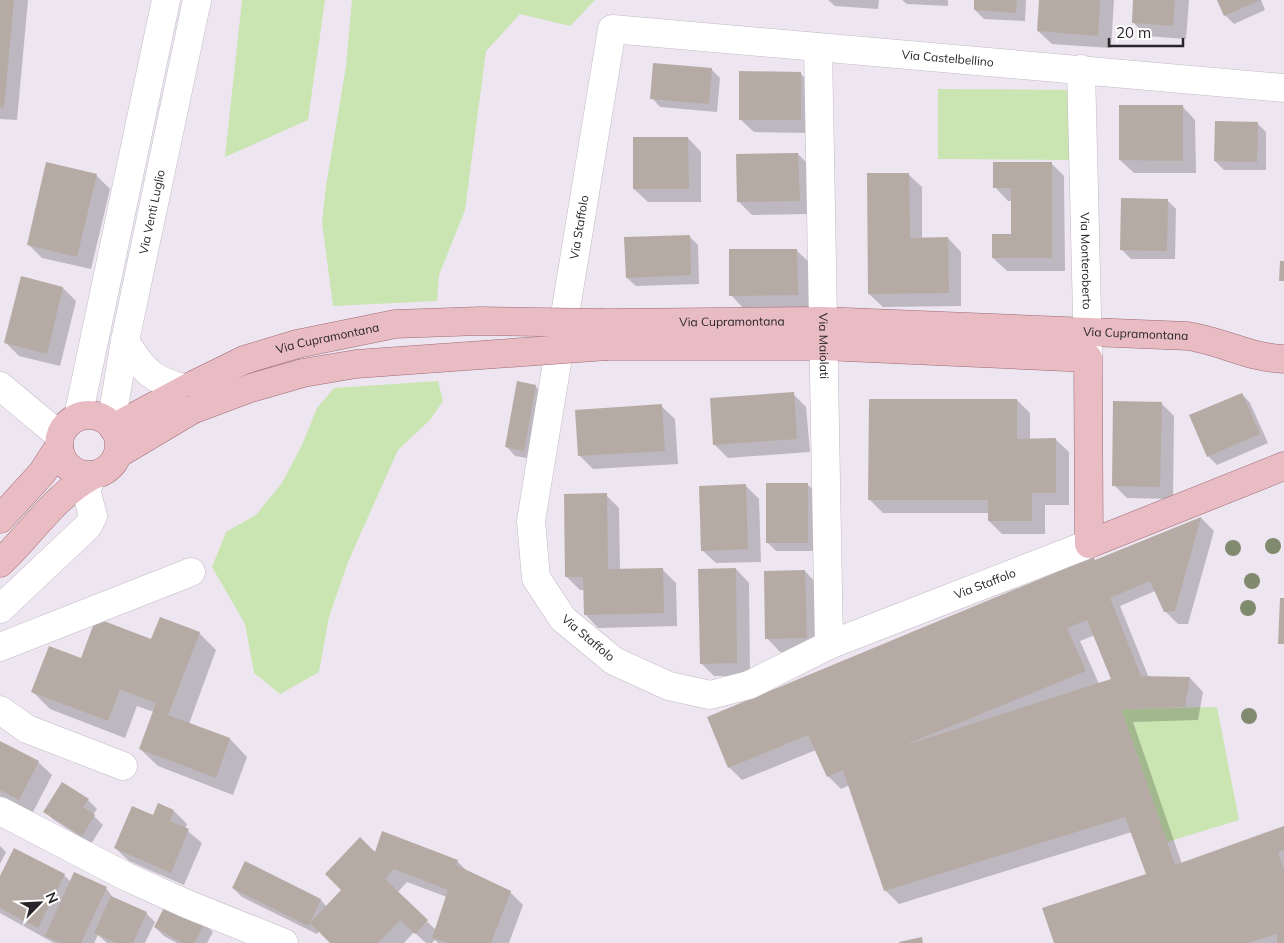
<svg xmlns="http://www.w3.org/2000/svg" width="1284" height="943" viewBox="0 0 1284 943" font-family="Mulish,sans-serif">
<rect width="100%" height="100%" fill="#ede5f0"/>
<!-- green -->
<g fill="#cbe5b2">
<polygon points="242,0 325,0 308,120 225,157"/>
<polygon points="352,0 595,0 570,26 520,14 486,51 465,210 439,275 437,301 333,306 322,222 326,186 346,66"/>
<polygon points="938,89 1075,90 1075,160 938,159"/>
<polygon points="438,381 443,401 430,420 398,450 348,562 329,617 319,672 280,694 254,673 245,624 212,567 226,532 256,515 282,483 302,445 317,408 334,388"/>
<polygon points="1217,707 1239,820 1167,842 1121,709"/>
</g>
<!-- shadow -->
<g fill="#0003" fill-rule="evenodd">
<polygon points="0,0 28,0 17,120 0,119"/>
<polygon points="828,0 879,0 878,9 835,6"/>
<polygon points="902,0 948,0 948,6 907,4"/>
<polygon points="976,0 1026,0 1025,21 984,19 975,10"/>
<polygon points="1041,0 1114,0 1111,48 1052,44 1038,31"/>
<polygon points="1135,0 1189,0 1186,39 1146,36 1133,22"/>
<polygon points="1218,0 1261,0 1265,10 1234,24 1225,15"/>
<polygon points="711,69 720,78 717,112 660,107 652,98"/>
<polygon points="800,73 813,86 813,133 754,132 740,119"/>
<polygon points="1182,106 1195,120 1196,173 1134,173 1120,160"/>
<polygon points="1257,123 1266,132 1266,170 1224,170 1215,161"/>
<polygon points="688,138 701,152 701,202 648,202 634,189"/>
<polygon points="798,154 811,167 812,214 752,215 739,202"/>
<polygon points="1051,163 1064,176 1065,271 1007,271 993,258 1012,235 1012,201 1008,201 995,187"/>
<polygon points="908,174 922,187 922,239 948,238 961,252 961,306 883,307 869,294"/>
<polygon points="96,175 110,189 91,269 42,258 28,244"/>
<polygon points="1167,200 1176,209 1175,259 1131,259 1122,250"/>
<polygon points="689,236 698,245 699,284 636,286 627,278"/>
<polygon points="796,250 810,263 810,308 744,309 731,295"/>
<polygon points="63,288 76,301 60,366 19,356 6,343"/>
<polygon points="535,386 544,395 533,459 515,456 507,447"/>
<polygon points="793,394 806,407 810,452 728,458 715,445 711,400"/>
<polygon points="1242,394 1250,403 1268,443 1217,465 1208,456"/>
<polygon points="1017,400 1030,413 1030,440 1055,439 1069,452 1069,505 1045,505 1045,534 1002,534 989,521 989,513 883,513 870,500"/>
<polygon points="1161,403 1174,416 1173,499 1127,498 1114,485"/>
<polygon points="661,406 675,419 678,464 593,469 580,456"/>
<polygon points="808,485 817,493 816,551 776,551 767,542"/>
<polygon points="746,486 759,499 761,562 716,563 702,550"/>
<polygon points="606,495 619,508 620,570 663,570 676,583 677,626 598,628 585,614 585,590 580,590 566,576"/>
<path d="M1201 518 1214 531 1188 624H1178L1165 611 1155 591 1120 606 1149 678H1190L1203 692 1198 720 1133 722 1182 864 1284 827V943H1055L1148 875 1132 832 899 904 885 890 850 785 841 789 828 776 816 750 742 780 729 767 1096 561ZM1095 635 1112 680 1099 684 1080 641Z"/>
<polygon points="736,569 749,583 750,676 714,676 701,663"/>
<polygon points="805,571 818,585 820,651 780,652 767,638"/>
<polygon points="199,633 216,650 189,724 230,739 247,757 233,795 158,766 140,749 154,712 137,706 125,738 50,709 33,692 82,659"/>
<polygon points="0,743 38,762 52,775 33,812 0,796"/>
<polygon points="63,784 88,800 97,809 93,815 103,825 91,844 54,820 45,812"/>
<polygon points="174,811 187,824 185,829 202,843 184,885 129,861 115,848 153,817"/>
<polygon points="0,846 6,852 0,864"/>
<path d="M376 854 457 861 469 873 510 892 523 905 509 943H438L435 940 432 943H426L414 932 404 943H331L319 931 317 934 242 897 233 888 246 863 321 900 327 907ZM407 882 447 897 436 930 397 893Z"/>
<polygon points="64,875 71,882 106,888 114,899 146,913 155,922 145,943 107,943 98,935 94,943 54,943 0,913 0,879"/>
<polygon points="204,924 213,932 207,943 177,943 164,936 155,927"/>
</g>
<!-- building -->
<g fill="#b6aba4" fill-rule="evenodd">
<polygon points="0,0 14,0 4,108 0,107"/>
<polygon points="974,0 1017,0 1016,13 974,10"/>
<polygon points="1039,0 1100,0 1098,36 1037,31"/>
<polygon points="1133,0 1175,0 1173,26 1132,23"/>
<polygon points="1217,0 1260,0 1224,16"/>
<polygon points="653,63 712,68 709,104 650,99"/>
<polygon points="739,71 801,72 801,120 739,120"/>
<polygon points="1119,105 1183,105 1183,161 1119,160"/>
<polygon points="1215,121 1258,122 1257,162 1214,161"/>
<polygon points="633,137 688,137 689,189 633,189"/>
<polygon points="798,153 800,201 737,202 736,154"/>
<polygon points="46,162 97,174 77,257 27,245"/>
<polygon points="993,162 1052,162 1052,258 992,258 992,234 1011,234 1011,188 993,188"/>
<polygon points="867,173 909,173 910,238 948,237 949,293 868,294"/>
<polygon points="1121,198 1168,199 1167,251 1120,250"/>
<polygon points="690,235 691,275 626,278 624,237"/>
<polygon points="729,249 797,249 798,295 729,296"/>
<polygon points="1280,261 1284,261 1284,281 1279,281"/>
<polygon points="21,276 63,287 47,354 4,343"/>
<polygon points="517,381 536,385 524,451 505,447"/>
<polygon points="794,392 797,439 713,445 710,398"/>
<polygon points="1242,393 1260,434 1207,457 1189,415"/>
<polygon points="869,399 1017,399 1017,439 1056,438 1056,493 1032,493 1032,521 988,521 988,500 868,500"/>
<polygon points="1113,401 1162,402 1160,487 1112,486"/>
<polygon points="662,404 665,451 578,456 575,410"/>
<rect x="766" y="483" width="42" height="60"/>
<polygon points="746,484 748,549 701,551 699,486"/>
<polygon points="607,493 608,569 663,568 664,613 584,615 583,577 565,577 564,494"/>
<path d="M1201 517 1175 611 1164 612 1150 581 1110 598 1141 676 1190 677 1185 707 1121 709 1175 865 1284 826V850L1278 852 1284 870V943H1277V934L1247 943H1054L1042 908 1146 874 1125 817 884 891 843 770 827 777 808 735 728 768 707 717 1093 557 1095 560ZM1087 620 1111 679 903 746 1086 671 1067 628Z"/>
<polygon points="736,568 737,663 700,664 698,569"/>
<polygon points="805,570 807,638 765,639 764,571"/>
<polygon points="1280,598 1284,598 1284,644 1278,644"/>
<polygon points="160,617 200,632 168,715 230,738 216,778 139,749 156,703 120,689 108,721 31,692 49,646 81,658 96,618 151,639"/>
<polygon points="0,741 39,761 19,800 0,790"/>
<polygon points="62,782 89,799 83,807 95,815 82,836 43,812"/>
<polygon points="158,803 174,810 170,821 189,829 171,873 114,848 132,806 153,815"/>
<polygon points="382,831 458,860 456,865 511,891 491,943 449,943 432,938 448,890 394,869 385,879 428,920 415,934 400,920 378,943 330,943 310,923 308,926 232,888 245,861 321,899 310,923 341,890 325,874 360,837 375,852"/>
<polygon points="14,848 65,874 38,928 0,908 0,876"/>
<polygon points="74,872 107,887 81,943 61,943 45,936"/>
<polygon points="111,896 147,912 133,943 116,943 94,933"/>
<polygon points="167,902 205,923 194,943 183,943 154,927"/>
<polygon points="922,937 923,943 899,943 899,942"/>
</g>
<g fill="none" stroke-linecap="round" stroke-linejoin="round">
<!-- minor casing -->
<g stroke="#c2bbc5" stroke-width="29">
<g id="minor">
<path id="s1" d="M818 47 829 645"/>
<path id="s2" d="M1081 69 1088 354"/>
<path d="M125 341C143 371 153 381 187 389"/>
<polyline points="0,386 60,436"/>
<polyline points="78,417 166,0"/>
<path id="s3" d="M111 424 125 341 197 0"/>
<path id="s4" d="M1089 544 829 645 749 685 710 695 669 686 614 661 563 619 536 578 531 521 612 29 1284 88"/>
<polyline points="0,609 88,526 93,516 86,490 93,475"/>
<polyline points="0,647 191,572"/>
<polyline points="0,710 27,729 123,766"/>
<polyline points="0,811 127,877 187,904 284,943"/>
</g>
</g>
<!-- major casing -->
<g stroke="#9d6a74" stroke-width="29">
<g id="major">
<path id="s5" d="M604 323 822 321 1188 336C1221 341 1250 358 1284 359"/>
<polyline points="607,346 822,346 1088,358 1089,544 1284,466"/>
<circle cx="89" cy="445" r="30"/>
<polyline points="113,428 195,384"/>
<polyline points="118,454 192,410"/>
<polyline points="0,519 42,473 59,447"/>
<path d="M0 563C31 534 55 495 93 475"/>
</g>
</g>
<!-- minor -->
<use href="#minor" stroke="#fff" stroke-width="28"/>
<!-- major -->
<use href="#major" stroke="#e9bcc4" stroke-width="28"/>
<!-- major-bridge casing -->
<g stroke="#9d6a74" stroke-width="29" stroke-linecap="butt">
<g id="major-bridge">
<path id="s6" d="M195 384 244 360 297 344 395 324 480 321 604 323"/>
<polyline points="192,410 251,388 303,373 356,364 607,346"/>
</g>
</g>
<!-- major-bridge -->
<use href="#major-bridge" stroke="#e9bcc4" stroke-width="28"/>
</g>
<!-- trees -->
<g fill="#818a6f">
<circle cx="1273" cy="546" r="8"/>
<circle cx="1233" cy="548" r="8"/>
<circle cx="1252" cy="581" r="8"/>
<circle cx="1248" cy="608" r="8"/>
<circle cx="1249" cy="716" r="8"/>
</g>
<g text-anchor="middle" stroke-width="5" stroke-linejoin="round" paint-order="stroke">
<!-- street labels -->
<g font-size="12" fill="#29262a" stroke="#fff">
<text dy="4" stroke="none"><textPath href="#s4" startOffset="1519">Via Castelbellino</textPath></text>
<text dy="4" stroke="none"><textPath href="#s3" startOffset="216">Via Venti Luglio</textPath></text>
<text dy="4" stroke="none"><textPath href="#s4" startOffset="981">Via Staffolo</textPath></text>
<text dy="4" stroke="none"><textPath href="#s2" startOffset="192">Via Monteroberto</textPath></text>
<text dy="4" stroke="none"><textPath href="#s5" startOffset="128">Via Cupramontana</textPath></text>
<text dy="4" stroke="none"><textPath href="#s5" startOffset="532">Via Cupramontana</textPath></text>
<text dy="4" stroke="none"><textPath href="#s6" startOffset="141">Via Cupramontana</textPath></text>
<text dy="4" stroke="none"><textPath href="#s1" startOffset="299">Via Maiolati</textPath></text>
<text transform="translate(985 584) rotate(-21)" y="4">Via Staffolo</text>
<text transform="translate(588 638) rotate(40)" y="4">Via Staffolo</text>
</g>
</g>
<!-- north arrow -->
<g transform="translate(40 903) rotate(66)" stroke="#ffffff" stroke-width="4" paint-order="stroke">
<path d="M0-4L9 19L0 12L-9 19Z" fill="#29262a"/>
<text y="-8" font-size="14" font-weight="bold" text-anchor="middle" fill="#29262a">N</text>
</g>
<!-- scale -->
<path d="M1109 38v8h74v-8" fill="none" stroke="#29262a" stroke-width="2.5"/>
<text x="1116" y="38" font-size="15" fill="#29262a" stroke="#ffffff" stroke-width="4" paint-order="stroke">20 m</text>
</svg>
